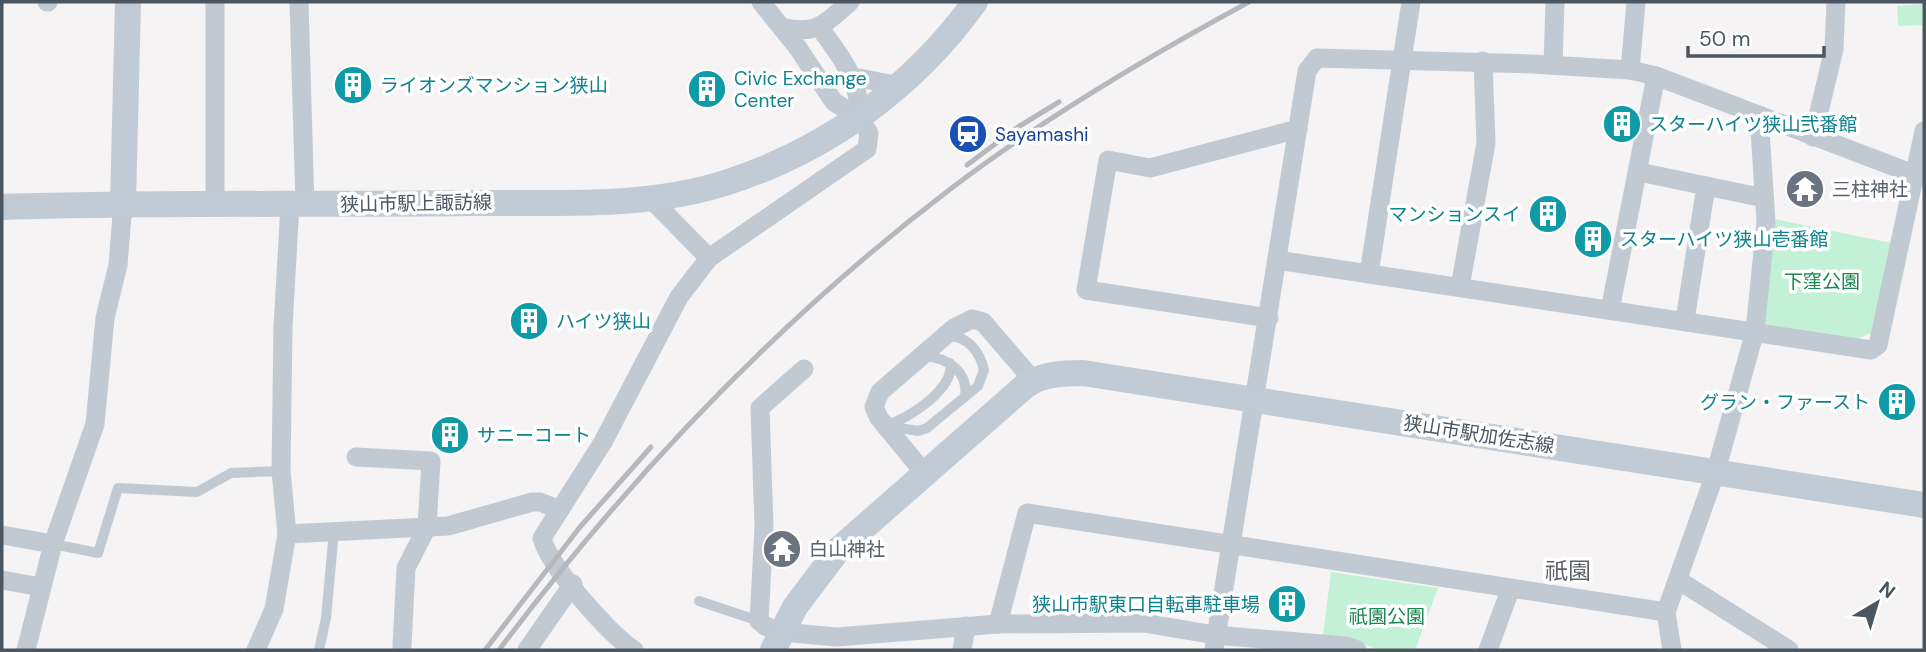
<svg xmlns="http://www.w3.org/2000/svg" width="1926" height="652" viewBox="0 0 1926 652" font-family="'DM Sans','Noto Sans JP',sans-serif">
<rect width="100%" height="100%" fill="#f5f3f3"/>
<!-- green -->
<g fill="#c3f1d5">
<polygon points="1924,4 1924,25 1898,26 1897,6"/>
<polygon points="1774,219 1891,243 1871,333 1857,339 1764,324"/>
<polygon points="1331,572 1438,588 1415,650 1379,650 1345,637 1323,635"/>
</g>
<g fill="none" stroke-linecap="round" stroke-linejoin="round">
<!-- lane -->
<g stroke="#c1cad2" stroke-width="10">
<path d="M923 356C946 357 969 371 965 397"/>
<path d="M888 424C908 420 956 387 950 363"/>
<path d="M888 426 918 431 927 428 978 386 984 370C980 352 968 336 948 336"/>
<polyline points="53,544 98,553 118,488 197,492 231,473 281,471"/>
<polyline points="699,601 759,621"/>
<polyline points="319,650 326,618 334,531"/>
</g>
<!-- street -->
<g stroke="#c1cad2" stroke-width="19">
<polyline points="47,2 48,2"/>
<polyline points="299,2 305,205"/>
<path d="M782 27C817 36 825 23 850 2"/>
<path d="M820 28C840 56 861 80 859 117"/>
<polyline points="1553,65 1555,2"/>
<polyline points="1630,70 1636,2"/>
<polyline points="854,77 900,86"/>
<polyline points="1813,137 1834,49 1836,2"/>
<polyline points="1639,172 1764,198"/>
<polyline points="651,199 709,258 867,149 869,133 859,117 834,102 798,48 761,2"/>
<polyline points="215,204 215,2"/>
<polyline points="1277,260 1871,350 1878,345 1924,131"/>
<polyline points="1369,274 1411,2"/>
<polyline points="1460,287 1486,143 1483,61"/>
<polyline points="1610,310 1656,76"/>
<polyline points="1269,318 1086,290 1108,160 1150,168 1298,129"/>
<polyline points="1685,320 1706,186"/>
<polyline points="804,369 760,408 764,527 759,621 765,626 781,632 837,637 998,624 1144,623 1215,635 1346,646 1357,650"/>
<polyline points="356,457 431,461 427,527 406,568 402,646"/>
<polyline points="925,474 879,418 874,407 880,392 954,328 972,319 983,322 1033,380"/>
<polyline points="287,534 448,526 532,502 540,502 560,510"/>
<polyline points="2,535 53,544"/>
<polyline points="2,580 41,587"/>
<polyline points="1678,580 1789,650"/>
<polyline points="998,624 1027,513 1666,612"/>
<polyline points="26,650 53,544 95,424 105,318 118,265 123,203"/>
<polyline points="256,650 274,609 287,534 281,471 283,327 290,205"/>
<polyline points="527,650 573,584"/>
<path d="M634 650C609 634 549 566 542 538L603 442 679 297 709 258"/>
<polyline points="962,650 966,626"/>
<polyline points="1214,650 1307,71 1317,58 1532,64 1630,70 1656,76 1924,178"/>
<polyline points="1488,650 1510,590"/>
<polyline points="1672,650 1666,612 1716,471 1755,331 1766,222 1759,115"/>
</g>
<!-- secondary -->
<g stroke="#c1cbd6" stroke-width="26">
<polyline points="123,203 128,2"/>
<path d="M2 207C158 202 315 205 471 203 556 202 646 209 728 182 827 150 914 87 975 2"/>
<path d="M773 650 795 607 838 550 1025 386C1041 374 1063 373 1083 373L1924 505"/>
</g>
<!-- rail -->
<g stroke="#b5b8bd" stroke-width="5">
<polyline points="967,165 1018,127 1059,102"/>
<polyline points="485,650 580,527 651,447"/>
<path d="M499 650C630 476 779 319 953 187 1046 117 1147 57 1249 2"/>
</g>
</g>
<!-- icons -->
<defs>
<g id="building-disc" transform="scale(2.0125)"><circle r="9.5" fill="#0f9aa8" stroke="#fff"/><path d="M-4-6H4V6H1V3H-1V6H-4ZM-2.5-4.3h1.7v1.8h-1.7ZM.8-4.3h1.7v1.8H.8ZM-2.5-1h1.7V.8h-1.7ZM.8-1h1.7V.8H.8Z" fill="#fff"/></g>
<g id="station-disc" transform="scale(2.0125)"><circle r="9.5" fill="#1a4fb4" stroke="#fff"/><path d="M-3-6H3Q5-6 5-4V2Q5 4 3 4L4.5 6H3L1.5 4h-3L-3 6H-4.5L-3 4Q-5 4-5 2V-4Q-5-6-3-6ZM-3.5-4v3h7v-3ZM-3.5 1v1.5H-2V1ZM2 1v1.5H3.5V1Z" fill="#fff"/></g>
<g id="temple-disc" transform="scale(2.0125)"><circle r="9.5" fill="#6b7280" stroke="#fff"/><path d="M0-6L5-2H3V0L6.5 2.5H4V6H1.5V3h-3V6H-4V2.5H-6.5L-3 0V-2H-5Z" fill="#fff"/></g>
</defs>
<g fill-rule="evenodd">
<use href="#building-disc" x="353" y="85"/>
<use href="#building-disc" x="707" y="89"/>
<use href="#building-disc" x="1622" y="124"/>
<use href="#station-disc" x="968" y="134"/>
<use href="#temple-disc" x="1805" y="189"/>
<use href="#building-disc" x="1548" y="214"/>
<use href="#building-disc" x="1593" y="239"/>
<use href="#building-disc" x="529" y="321"/>
<use href="#building-disc" x="1897" y="402"/>
<use href="#building-disc" x="450" y="435"/>
<use href="#temple-disc" x="782" y="549"/>
<use href="#building-disc" x="1287" y="604"/>
</g>
<g text-anchor="middle" stroke-width="7" stroke-linejoin="round" paint-order="stroke">
<!-- culture labels -->
<g font-size="19" fill="#0d838f" stroke="#fff" text-anchor="start">
<text x="734" y="85">Civic Exchange<tspan x="734" dy="22">Center</tspan></text>
<text x="380" y="92">ライオンズマンション狭山</text>
<text x="1649" y="131">スターハイツ狭山弐番館</text>
<text x="1521" y="221" text-anchor="end">マンションスイ</text>
<text x="1620" y="246">スターハイツ狭山壱番館</text>
<text x="556" y="328">ハイツ狭山</text>
<text x="1870" y="409" text-anchor="end">グラン・ファースト</text>
<text x="477" y="442">サニーコート</text>
<text x="1260" y="611" text-anchor="end">狭山市駅東口自転車駐車場</text>
</g>
<!-- transit labels -->
<g font-size="19" fill="#164399" stroke="#fff" text-anchor="start">
<text x="995" y="141">Sayamashi</text>
</g>
<!-- worship labels -->
<g font-size="19" fill="#5b616d" stroke="#fff" text-anchor="start">
<text x="1832" y="196">三柱神社</text>
<text x="809" y="556">白山神社</text>
</g>
<!-- street labels -->
<g font-size="19" fill="#4a5661" stroke="#fff">
<text transform="translate(416 203) rotate(-1)" y="7">狭山市駅上諏訪線</text>
<text transform="translate(1479 434) rotate(9)" y="7">狭山市駅加佐志線</text>
</g>
<!-- park labels -->
<g font-size="19" fill="#17864f" stroke="#fff">
<text x="1822" y="288">下窪公園</text>
<text x="1387" y="623">祇園公園</text>
</g>
<!-- quarter labels -->
<g font-size="23" fill="#5f6368" stroke="#fff">
<text x="1568" y="579">祇園</text>
</g>
</g>
<!-- border -->
<rect width="1926" height="652" fill="none" stroke="#4a5661" stroke-width="7"/>
<!-- north arrow -->
<g transform="translate(1877 603) rotate(38)" stroke="#ffffff" stroke-width="5" paint-order="stroke">
<path d="M0-5L12 26L0 18L-12 26Z" fill="#4a5661"/>
<text y="-10" font-size="19" font-weight="bold" text-anchor="middle" fill="#4a5661">N</text>
</g>
<!-- scale -->
<path d="M1688 46v10h136v-10" fill="none" stroke="#4a5661" stroke-width="3.5"/>
<text x="1699" y="46" font-size="21" fill="#4a5661" stroke="#ffffff" stroke-width="5" paint-order="stroke">50 m</text>
</svg>
